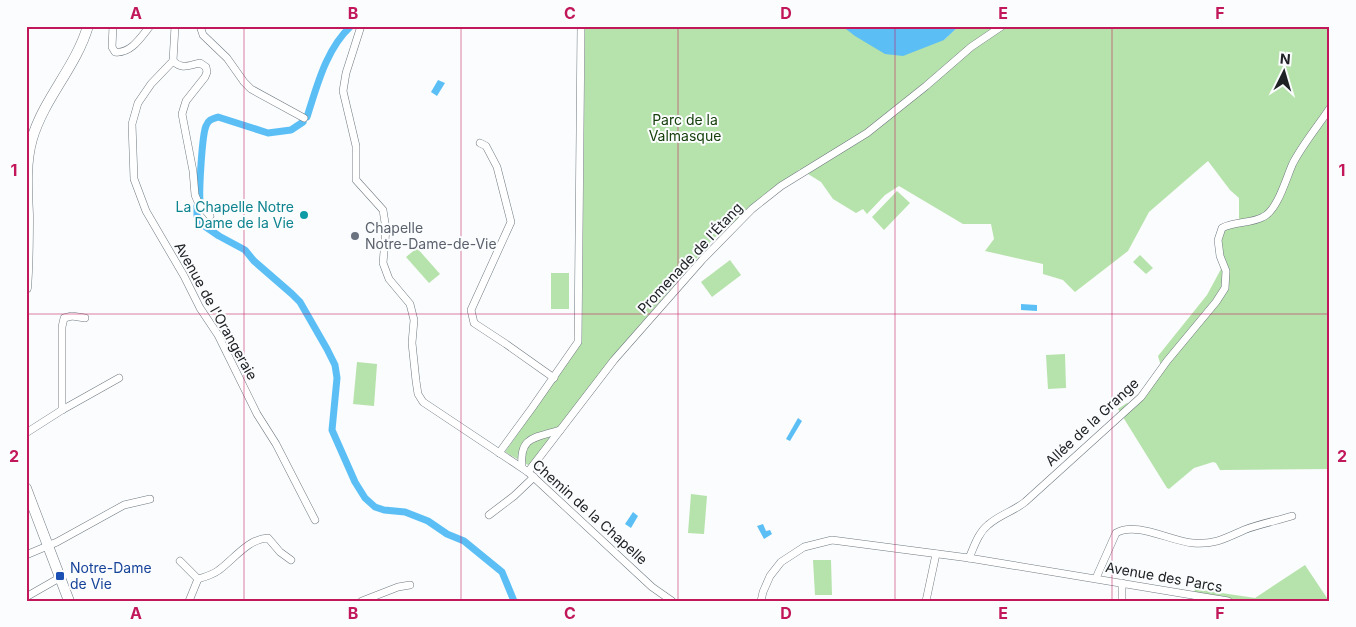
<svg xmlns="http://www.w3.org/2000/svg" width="1356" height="627" viewBox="0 0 1356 627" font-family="Inter,sans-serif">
<rect width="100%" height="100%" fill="#fafcfd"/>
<!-- green -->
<g fill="#b6e2ab">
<path d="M585 26H949L944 40 959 26H1330V469L1220 470 1216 463 1213 462 1194 468 1169 489 1167 488 1118 409 1127 403 1130 405 1142 392 1161 366 1158 356 1207 295 1221 269C1214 243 1207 228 1239 219V198L1230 190 1208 161 1149 212 1128 251 1075 292 1063 280 1043 274V264L985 251 994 239 991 224H963L899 186 885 195 867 214 863 209 856 213 833 199 821 182 800 169 714 238 615 354 532 463 528 465 505 452 582 341Z"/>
<polygon points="897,191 910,203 884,230 872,217"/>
<polygon points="417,248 440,274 429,283 406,257"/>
<polygon points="1140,255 1153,268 1146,274 1133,262"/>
<polygon points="730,260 741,275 712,297 701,282"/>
<rect x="551" y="273" width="18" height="36"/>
<polygon points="1065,354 1066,388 1048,389 1046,355"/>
<polygon points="357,362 377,364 374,406 353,404"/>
<polygon points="691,494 707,496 704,534 688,533"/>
<polygon points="813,560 831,560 832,595 815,595"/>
<polygon points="1305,565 1329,601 1193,601 1195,589 1255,598"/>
</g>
<!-- water -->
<g fill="#5bbff6">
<polygon points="842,26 959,26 944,40 903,56 885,54 855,36"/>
<polygon points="438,80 445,83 437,96 431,92"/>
<polygon points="1021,304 1037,305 1037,311 1021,310"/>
<polygon points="798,418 802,421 790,441 786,439"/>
<polygon points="633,512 638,516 631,528 625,524"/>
<polygon points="763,524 766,531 770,530 772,534 764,539 757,526"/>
</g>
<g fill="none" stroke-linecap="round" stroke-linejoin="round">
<!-- canal -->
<g stroke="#5bbff6" stroke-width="7">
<path d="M307 117C317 86 326 49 351 26"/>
<path d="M303 122 291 130 268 133 218 117C212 119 208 120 206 126 202 135 199 190 200 201L197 206V216L203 225 219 236 245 250 254 261 292 294 300 302 327 349 335 365 337 378 332 430 355 482 365 498 375 507 384 510 405 512 428 521 447 534 464 541 502 572 514 601"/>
</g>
<!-- minor casing -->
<g stroke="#707980" stroke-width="8">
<g id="minor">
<path d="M113 26 112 47 115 52C131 54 141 37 150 26"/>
<polyline points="175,26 173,61 151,84 138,103 132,124 134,179 146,211 184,276 200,308 218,335 257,414 276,444 315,520"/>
<polyline points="200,26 203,35 227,58 244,82 251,89 304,118"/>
<polyline points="361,26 346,73 343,91 356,146 356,180 383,210 386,229 383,263 389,279 410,304 414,320 412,343 416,381 418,394 423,402 528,472 652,587 672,601"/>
<path d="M173 61C182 70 189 65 200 63L206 67 207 72 205 77 186 101 182 114 193 171 195 195 198 202 210 216"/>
<polyline points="480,143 486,146 497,167 511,222 471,310 474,323 506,344 554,378"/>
<polyline points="62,410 62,327 64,318 72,316 85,318"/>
<polyline points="26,433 62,410 119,378"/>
<polyline points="499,453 532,408 578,342 581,26"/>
<path d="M522 467C519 436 535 438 560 430"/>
<polyline points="528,472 614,360 702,260 752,209 781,186 867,133 926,86 971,47 1002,26"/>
<polyline points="489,515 514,496 534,477"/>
<polyline points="26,555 57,542 124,505 150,499"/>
<path d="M969 558C974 547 978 533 988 525 999 515 1014 511 1025 502L1141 397 1167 361 1216 302 1225 288 1226 271 1220 256 1218 240 1222 228C1235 221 1250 224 1263 217 1278 210 1286 178 1293 163 1303 144 1318 126 1330 108"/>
<polyline points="180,561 198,579 189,601"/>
<path d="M1096 578 1116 533C1136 521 1170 541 1193 543 1214 545 1226 538 1244 530 1259 524 1276 521 1292 516"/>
<path d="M198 579C205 577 214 574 219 570 235 558 248 539 268 538L280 552 291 560"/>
<polyline points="26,597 61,577"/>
<polyline points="362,601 398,587 410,585"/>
<polyline points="761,601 763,592 770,576 781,562 804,547 832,540 969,558 1228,601"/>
<polyline points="926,601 936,554"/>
<polyline points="1122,601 1122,583"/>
</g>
</g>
<!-- secondary casing -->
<g stroke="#707980" stroke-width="11">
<g id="secondary">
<path d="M26 288C28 264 28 239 28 215 27 190 25 163 32 139 44 98 76 67 88 26"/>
<polyline points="26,488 69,601"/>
</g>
</g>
<!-- minor -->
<use href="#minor" stroke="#fff" stroke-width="7"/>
<!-- secondary -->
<use href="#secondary" stroke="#fff" stroke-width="10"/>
</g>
<!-- grid -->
<path fill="none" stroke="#c2185b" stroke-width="1" stroke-opacity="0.55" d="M244 26V601M461 26V601M678 26V601M895 26V601M1112 26V601M26 314H1330"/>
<!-- markers -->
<circle fill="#0f9aa8" stroke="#fafcfd" stroke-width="2" cx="304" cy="215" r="5"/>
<circle fill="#6b7280" stroke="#fafcfd" stroke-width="2" cx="355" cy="236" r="5"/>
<rect fill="#1a4fb4" stroke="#fafcfd" stroke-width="2" x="55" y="571" width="10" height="10" rx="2.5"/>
<g text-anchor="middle" stroke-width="4" stroke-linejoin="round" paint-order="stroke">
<!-- park labels -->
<g font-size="14" fill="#17400c" stroke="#fafcfd">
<text x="685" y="125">Parc de la<tspan x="685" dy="16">Valmasque</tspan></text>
</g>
<!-- culture labels -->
<g font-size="14" fill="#0d838f" stroke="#fafcfd" text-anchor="end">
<text x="294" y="212">La Chapelle Notre<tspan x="294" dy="16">Dame de la Vie</tspan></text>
</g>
<!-- worship labels -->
<g font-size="14" fill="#5b616d" stroke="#fafcfd" text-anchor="start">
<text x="365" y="233">Chapelle<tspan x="365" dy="16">Notre-Dame-de-Vie</tspan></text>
</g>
<!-- street labels -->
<g font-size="14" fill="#202326" stroke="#fafcfd">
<text transform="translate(690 258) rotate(-47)" y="5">Promenade de l'Étang</text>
<text transform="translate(216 311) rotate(61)" y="5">Avenue de l'Orangeraie</text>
<text transform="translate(1092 422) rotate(-43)" y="5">Allée de la Grange</text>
<text transform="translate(590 512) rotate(42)" y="5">Chemin de la Chapelle</text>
<text transform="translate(1164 577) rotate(10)" y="5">Avenue des Parcs</text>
</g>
<!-- transit labels -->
<g font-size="14" fill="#164399" stroke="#fafcfd" text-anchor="start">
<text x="70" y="573">Notre-Dame<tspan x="70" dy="16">de Vie</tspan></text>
</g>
</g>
<!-- border -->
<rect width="1356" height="627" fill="none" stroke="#fafcfd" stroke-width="55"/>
<!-- north arrow -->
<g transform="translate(1284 72) rotate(5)" stroke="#fafcfd" stroke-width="4" paint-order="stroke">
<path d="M0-4L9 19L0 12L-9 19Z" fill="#202326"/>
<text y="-8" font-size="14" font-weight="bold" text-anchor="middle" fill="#202326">N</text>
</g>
<rect x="28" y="28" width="1300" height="572" fill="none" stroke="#c2185b" stroke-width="2"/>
<g font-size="16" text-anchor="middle" font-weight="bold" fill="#c2185b">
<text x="136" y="19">A</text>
<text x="353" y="19">B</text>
<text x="570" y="19">C</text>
<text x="786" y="19">D</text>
<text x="1003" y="19">E</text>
<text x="1220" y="19">F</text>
<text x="14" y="176">1</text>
<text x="1342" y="176">1</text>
<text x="14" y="462">2</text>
<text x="1342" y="462">2</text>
<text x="136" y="619">A</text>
<text x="353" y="619">B</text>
<text x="570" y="619">C</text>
<text x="786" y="619">D</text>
<text x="1003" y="619">E</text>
<text x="1220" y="619">F</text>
</g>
</svg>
